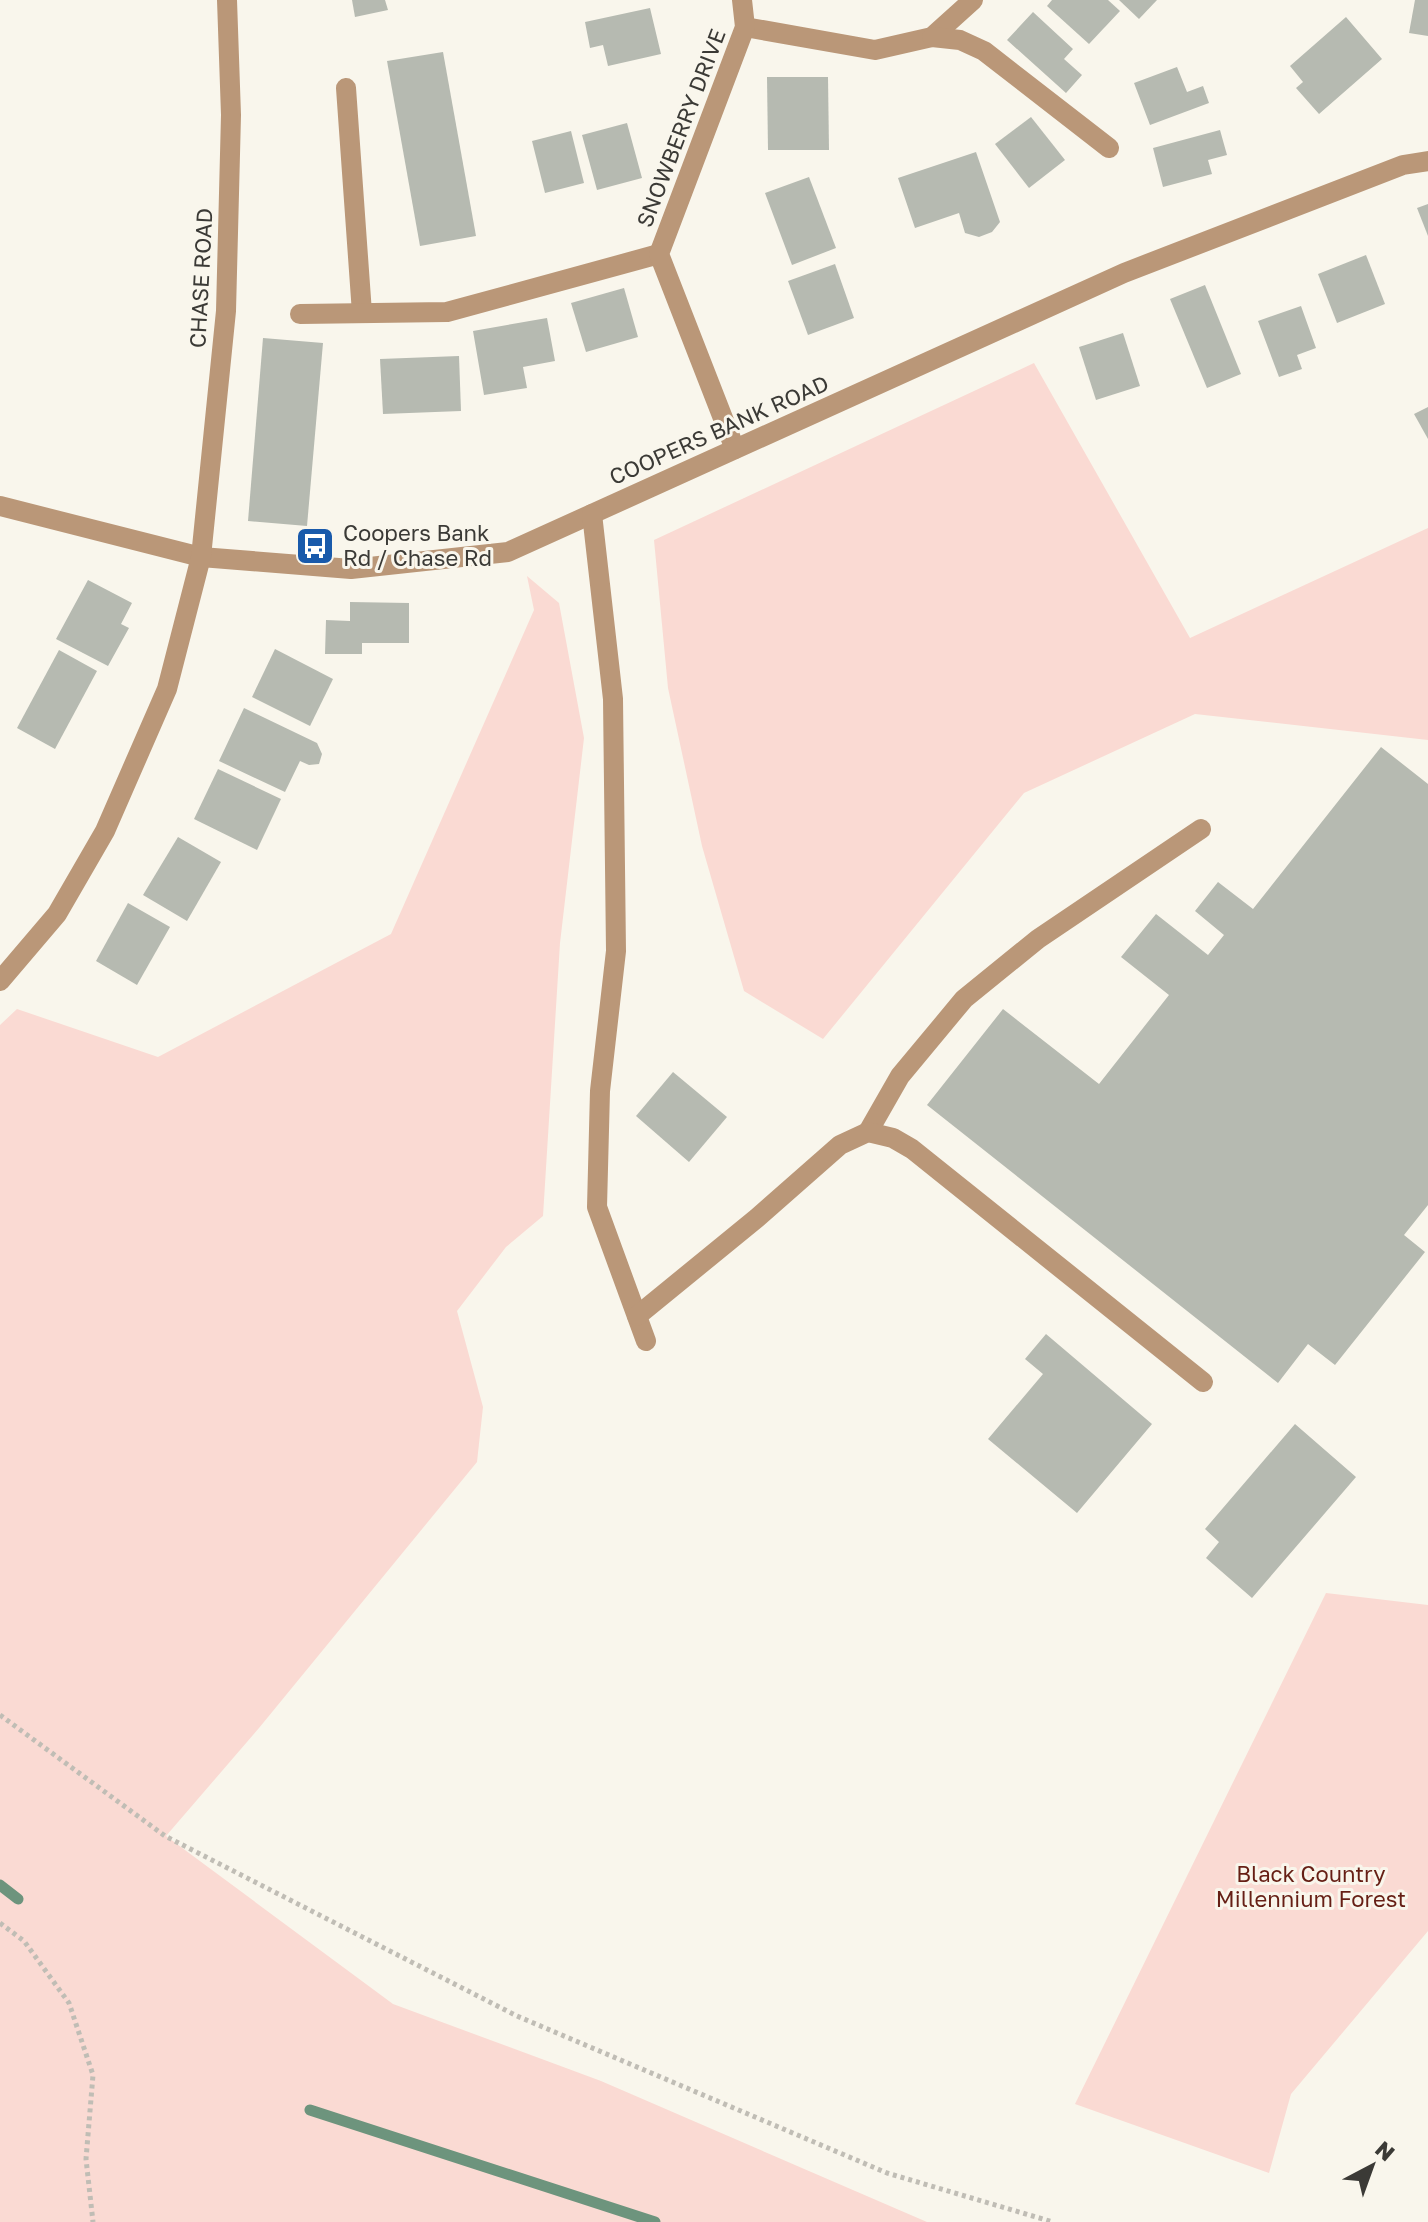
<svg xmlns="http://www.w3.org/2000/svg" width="1428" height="2222" viewBox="0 0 1428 2222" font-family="'Golos Text',sans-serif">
<rect width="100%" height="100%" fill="#f9f6ec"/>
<!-- green -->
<g fill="#fadad3">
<polygon points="1034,363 1190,638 1428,528 1428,740 1195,714 1024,793 823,1039 744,991 702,846 668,688 654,540"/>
<polygon points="527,576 559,603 584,738 560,943 543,1216 506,1247 457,1311 483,1407 477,1462 259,1728 166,1836 393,2004 601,2081 927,2222 0,2222 0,1025 17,1009 158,1057 391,934 534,610"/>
<polygon points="1326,1593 1428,1605 1428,1931 1291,2094 1269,2173 1075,2104"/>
</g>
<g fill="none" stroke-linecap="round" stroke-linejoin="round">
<!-- stream -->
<g stroke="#6d947d" stroke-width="11">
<polyline points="0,1885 18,1899"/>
<polyline points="310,2110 655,2222"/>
</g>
</g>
<!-- building -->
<g fill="#b6bab1">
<polygon points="352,0 385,0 388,10 355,17"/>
<polygon points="1052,0 1108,0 1120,11 1089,44 1047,6"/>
<polygon points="1119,0 1157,0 1139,19"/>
<polygon points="1415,0 1428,0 1428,36 1409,33"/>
<polygon points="650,8 661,54 608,66 603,45 590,48 585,22"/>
<polygon points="1033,12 1073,49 1064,59 1082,75 1066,93 1007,40"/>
<polygon points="1346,17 1382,59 1319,114 1296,88 1303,82 1290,66"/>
<polygon points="443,52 476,236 420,246 387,61"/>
<polygon points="1177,67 1187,92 1203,86 1209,103 1150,125 1134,83"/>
<polygon points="767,77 828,77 829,150 768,150"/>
<polygon points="1031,117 1065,160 1029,188 995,144"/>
<polygon points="627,123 642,178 597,190 582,135"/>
<polygon points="1220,130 1227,155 1208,160 1212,174 1163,187 1153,148"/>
<polygon points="571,131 584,183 545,193 532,141"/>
<polygon points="976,152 1000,222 992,232 979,237 965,233 959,213 915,228 898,178"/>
<polygon points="809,177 836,248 792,265 765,193"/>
<polygon points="1428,204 1428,236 1417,208"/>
<polygon points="1366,255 1385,304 1337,323 1318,274"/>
<polygon points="835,264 854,318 808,335 788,281"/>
<polygon points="1205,285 1241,374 1207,388 1170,299"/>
<polygon points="624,288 638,337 586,352 571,303"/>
<polygon points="1301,306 1316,348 1297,355 1302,369 1279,377 1258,321"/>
<polygon points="547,318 555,361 523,367 527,388 484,395 473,331"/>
<polygon points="1123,333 1140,386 1096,400 1079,347"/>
<polygon points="263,338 323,343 307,526 248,521"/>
<polygon points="459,356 461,411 383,414 380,359"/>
<polygon points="1428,407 1428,439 1414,414"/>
<polygon points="88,580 132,603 121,624 129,628 108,666 56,639"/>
<polygon points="350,602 409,603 409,643 362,643 362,654 325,654 326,620 350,621"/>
<polygon points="275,649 333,679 310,726 252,697"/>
<polygon points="59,650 97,671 55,749 17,728"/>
<polygon points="244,708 317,743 322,754 319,764 309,765 300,761 285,792 219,761"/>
<polygon points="1381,747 1428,784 1428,1205 1404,1235 1425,1252 1335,1365 1308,1344 1278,1383 927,1105 1003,1009 1099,1084 1169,995 1121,957 1156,914 1208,955 1224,935 1195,911 1218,882 1253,909"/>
<polygon points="218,769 281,799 257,850 194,819"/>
<polygon points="178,837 221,862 187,921 143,895"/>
<polygon points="128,903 170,927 137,985 96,961"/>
<polygon points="673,1072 727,1117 689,1162 636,1116"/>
<polygon points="1046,1334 1152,1424 1077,1513 988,1439 1043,1374 1025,1359"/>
<polygon points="1295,1424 1356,1477 1252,1598 1206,1558 1219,1542 1205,1529"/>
</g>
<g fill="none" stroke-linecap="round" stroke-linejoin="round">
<!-- path -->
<g stroke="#c0bdb5" stroke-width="5" stroke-dasharray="4 4" stroke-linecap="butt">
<polyline points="0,1715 165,1836 517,2016 887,2173 1053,2222"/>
<polyline points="0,1923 24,1941 69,2003 93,2075 86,2159 93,2222"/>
</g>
<!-- minor -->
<g stroke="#ba9778" stroke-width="20">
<polyline points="745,27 875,50 932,37 973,0"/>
<polyline points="932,37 960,40 984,51 1109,148"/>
<polyline points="346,88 362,313"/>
<polyline points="300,314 447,312 659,254"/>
<polyline points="735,449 659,254 745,27 742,0"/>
<polyline points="0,506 201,557 351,569 508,552 1124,273 1403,165 1428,161"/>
<polyline points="592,514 613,699 616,951 600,1091 597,1207 646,1341"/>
<polyline points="0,981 57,914 105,831 167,689 201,557 226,311 231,115 227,0"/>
<polyline points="868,1132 900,1076 964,999 1038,939 1201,829"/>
<polyline points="637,1316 757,1218 840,1145 868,1132 893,1138 912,1149 1203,1382"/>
</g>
</g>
<!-- icons -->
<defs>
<g id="bus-square" transform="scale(2)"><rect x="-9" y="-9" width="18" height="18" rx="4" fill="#195aab" stroke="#f9f6ec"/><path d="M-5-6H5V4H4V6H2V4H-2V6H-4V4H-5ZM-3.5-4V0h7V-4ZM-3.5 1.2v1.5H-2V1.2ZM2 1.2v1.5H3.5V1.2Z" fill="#fff"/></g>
</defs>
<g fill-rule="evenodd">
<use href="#bus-square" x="315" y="546"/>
</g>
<g text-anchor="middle" stroke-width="6" stroke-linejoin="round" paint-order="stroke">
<!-- street labels -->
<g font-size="22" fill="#3b3a36" stroke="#f9f6ec">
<text transform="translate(681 128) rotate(-69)" y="8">SNOWBERRY DRIVE</text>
<text transform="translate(201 278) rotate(-87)" y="8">CHASE ROAD</text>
<text transform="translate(719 430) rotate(-24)" y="8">COOPERS BANK ROAD</text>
</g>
<!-- poi labels -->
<g font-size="22" fill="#3b3a36" stroke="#f9f6ec" text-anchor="start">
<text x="343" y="541">Coopers Bank<tspan x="343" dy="25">Rd / Chase Rd</tspan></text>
</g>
<!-- park labels -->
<g font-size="22" fill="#661f15" stroke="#f9f6ec">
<text x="1311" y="1882">Black Country<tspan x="1311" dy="25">Millennium Forest</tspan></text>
</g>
</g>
<!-- north arrow -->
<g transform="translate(1372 2166) rotate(41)" stroke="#f9f6ec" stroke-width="6" paint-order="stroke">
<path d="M0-6L14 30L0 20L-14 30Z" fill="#3b3a36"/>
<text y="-12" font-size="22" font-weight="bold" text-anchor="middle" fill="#3b3a36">N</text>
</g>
</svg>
